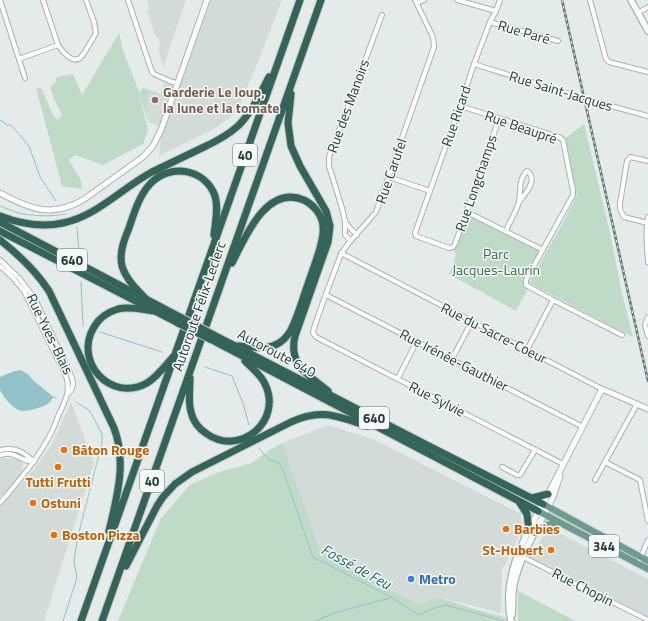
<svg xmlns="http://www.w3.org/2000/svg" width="648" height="621" viewBox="0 0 648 621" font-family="'Titillium Web',sans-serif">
<rect width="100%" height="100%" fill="#e4ebe8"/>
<!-- built -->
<g fill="#d2dbd7">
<polygon points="147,0 186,0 163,67 158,48 160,44 158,36 156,37 147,10 150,9"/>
<polygon points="211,0 282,0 258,62 240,104 236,111 227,120 214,129 159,156 161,138 177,96"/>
<polygon points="165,82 171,85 173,87 159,126 148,122 139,93 143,88 160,94"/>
<polygon points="71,402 94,463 44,621 0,621 0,507 27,478 42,459 53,442"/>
<polygon points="328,425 375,440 521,514 522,527 514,548 502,570 501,613 438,597 419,605 321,553 282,443"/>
<polygon points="3,458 16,459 21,461 23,465 23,468 22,471 17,479 0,497 0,459"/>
<polygon points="553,530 648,579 648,617 531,557 545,533 549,531"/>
</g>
<!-- green -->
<g fill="#bfdac6">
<polygon points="119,33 123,51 138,89 148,130 143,144 103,165 75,155 69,160 81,180 82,189 62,186 36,88 41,88 54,117 58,120 62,115 55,101 50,87 55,83 57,77 73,74 82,95"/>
<polygon points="143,88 157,93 156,94 150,92 146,103 147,104 145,108 144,108 139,93"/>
<polygon points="584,124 610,233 622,294 633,337 529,283 565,219 577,195 564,139"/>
<polygon points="467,212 543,250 526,281 529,287 516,311 449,274 456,256 453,247"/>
<polygon points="282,443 321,553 419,605 438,597 474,609 518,621 518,591 576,621 118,621 161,518 190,485 219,472 252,463 271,449"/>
</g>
<!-- water -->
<path fill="#92c2ca" d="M20 370C30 374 29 376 35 382 41 387 47 391 53 397 51 403 46 405 41 407 35 409 28 411 22 411 14 410 3 397 0 390 0 386 0 381 0 377L12 372Z"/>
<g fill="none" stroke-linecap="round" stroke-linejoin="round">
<!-- stream -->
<g stroke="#92c2ca" stroke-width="1">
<polyline points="0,120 7,125 11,125 29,146 40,177 56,201"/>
<path d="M0 206C6 208 12 211 18 213 32 216 52 217 66 214"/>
<polyline points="77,227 79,251"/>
<polyline points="81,282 83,326"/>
<polyline points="100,332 162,352"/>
<polyline points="205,367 232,376 243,403 249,425"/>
<polyline points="51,397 56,398"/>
<polyline points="259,448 268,459 279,463 282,468 313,557 391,597 419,615 432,609 446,605 504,621"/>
<polyline points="63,621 77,578 74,561 77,540 102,443 102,434 90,411 76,402"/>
<polyline points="316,621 334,613 390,598"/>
</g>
<!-- minor casing -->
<g stroke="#a7b3af" stroke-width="6">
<g id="minor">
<polyline points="0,0 25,78"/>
<polyline points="43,0 58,45"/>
<polyline points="128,0 152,72 154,74 172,82 178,83"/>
<polyline points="415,0 433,37 434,47 376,212 348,244 341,254 323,302 314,328 313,333 316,337 563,464"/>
<polyline points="457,0 496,11"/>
<polyline points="590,0 606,59 609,62 648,72"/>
<polyline points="417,3 424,0"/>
<polyline points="638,13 648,7"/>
<polyline points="490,22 558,41"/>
<path d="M19 59 58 45C62 51 72 64 80 58 84 55 93 38 96 33L94 22 86 0"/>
<polyline points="474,64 589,100 648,116"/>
<polyline points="460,106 559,137 563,140 573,191 573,195 526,280 526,285 553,300 622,335"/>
<polyline points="499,119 455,244 453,247 449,248 416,236 415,233 460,106 474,64 490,22 496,11 500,0"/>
<polyline points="648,161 630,157 627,161 620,203 620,209 624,217 648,223"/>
<polyline points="389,177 430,191"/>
<polyline points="467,212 543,250"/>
<path d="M648 217C645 232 647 247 648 262"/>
<polyline points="345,222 350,228 357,235"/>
<path d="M506 231C509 223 517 210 519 202 521 192 518 179 527 171 539 179 525 194 519 202"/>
<polyline points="351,241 345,235 345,221 342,208 329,166 329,157 382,15"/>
<polyline points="341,253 602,389"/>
<path d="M0 260 19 278 35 299 71 375C74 383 74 388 68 394"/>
<path d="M0 266 12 277 24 291 66 376C71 390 65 402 59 414 56 422 53 430 49 437 36 461 18 482 0 503"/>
<polyline points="326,295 583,427"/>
<polyline points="648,317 645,325 648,336"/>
<polyline points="527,350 553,300"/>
<polyline points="452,359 472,321"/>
<polyline points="398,378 417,341"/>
<path d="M0 450C16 447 23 451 34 462"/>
<path d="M0 455C12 452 13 455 23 459 26 461 30 461 33 462"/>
<polyline points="605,462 640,480 648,521"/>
<polyline points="502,467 517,475 520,475 535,450"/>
<polyline points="595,480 637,404"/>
<polyline points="521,556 648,620"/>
<polyline points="638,564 648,540"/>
</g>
</g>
<!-- tertiary casing -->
<g stroke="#a7b3af" stroke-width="7">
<g id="tertiary">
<path d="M0 193C30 209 51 218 83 200L143 157 153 146 161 130 207 0"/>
<polyline points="543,504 602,389 648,409"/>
<polyline points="548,507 553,497 560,476"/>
</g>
</g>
<!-- secondary casing -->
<g stroke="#a3b6af" stroke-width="8">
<g id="secondary">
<polyline points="631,0 648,31"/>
<path d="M512 615C513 605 512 594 514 584 520 557 535 531 548 507"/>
<path d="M511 621C502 579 522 540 543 504"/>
</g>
</g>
<!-- primary casing -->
<g stroke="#c2c8c6" stroke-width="8">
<g id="primary">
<polyline points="543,504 648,561"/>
<polyline points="538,511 648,569"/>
<polyline points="534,533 546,525 559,523"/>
</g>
</g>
<!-- motorway casing -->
<g stroke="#c2c8c6" stroke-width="9">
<g id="motorway">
<path d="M291 94 288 123 291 146 300 166 326 211 330 226 328 242 295 336C288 366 309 375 328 391"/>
<path d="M0 216C21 224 41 228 63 223 97 216 122 188 152 172 169 164 185 156 202 148 215 142 227 136 238 126 252 112 260 94 269 77"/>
<polyline points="0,222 180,317"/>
<polyline points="0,231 178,323"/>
<path d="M0 240C19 255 36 271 49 291L114 428C127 462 117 497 109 531"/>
<path d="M232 263C245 238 266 184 304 200 314 205 322 215 323 226 325 241 312 271 307 287 302 301 298 316 291 330 288 335 284 340 279 343 266 351 252 346 238 346"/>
<path d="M145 298C136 289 126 279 122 266 119 253 124 240 129 228 134 213 139 196 150 184 169 163 205 168 215 196 219 209 215 222 214 235"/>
<path d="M155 311C143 310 130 306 118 309 108 312 99 318 94 327 73 362 111 403 147 383 157 377 165 366 173 357"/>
<polyline points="212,334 425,444 543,504"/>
<polyline points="210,339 538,511"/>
<path d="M190 378C190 389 188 401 191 412 193 421 199 429 207 434 240 457 283 421 265 384 261 375 252 368 245 361"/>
<polyline points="532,498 548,494"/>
<polyline points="520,503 527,514 529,529"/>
<path d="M126 566 157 506 163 497 175 484 192 472 291 422C321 408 338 416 367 426"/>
<polyline points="81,621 300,0"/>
<polyline points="102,621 321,0"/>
</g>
</g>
<!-- minor -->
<use href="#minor" stroke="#fff" stroke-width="4"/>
<!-- tertiary -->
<use href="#tertiary" stroke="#fff" stroke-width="5"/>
<!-- secondary -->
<use href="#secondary" stroke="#fff" stroke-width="5.5"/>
<!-- primary -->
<use href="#primary" stroke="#6d9c8f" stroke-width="6"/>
<!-- motorway -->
<use href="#motorway" stroke="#346359" stroke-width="7"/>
<!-- rail casing -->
<g stroke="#607670" stroke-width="2.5">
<polyline id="rail" points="562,0 648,381"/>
</g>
<!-- rail -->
<use href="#rail" stroke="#f4f8f6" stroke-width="1" stroke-dasharray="3" stroke-linecap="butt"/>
<!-- motorway-bridge casing -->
<g stroke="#c2c8c6" stroke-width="9" stroke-linecap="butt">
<g id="motorway-bridge">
<polyline points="180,317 212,334"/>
<polyline points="178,323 210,339"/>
</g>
</g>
<!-- motorway-bridge -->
<use href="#motorway-bridge" stroke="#346359" stroke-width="7"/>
</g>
<!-- markers -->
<circle fill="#8d6e63" stroke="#f4f8f6" stroke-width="1.5" cx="155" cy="100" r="4"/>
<g fill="#e8710a" stroke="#f4f8f6" stroke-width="1.5">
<circle cx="64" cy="450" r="4"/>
<circle cx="58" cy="467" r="4"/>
<circle cx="33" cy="503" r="4"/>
<circle cx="506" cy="529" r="4"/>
<circle cx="54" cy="535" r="4"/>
<circle cx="551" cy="550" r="4"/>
</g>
<circle fill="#3f7fe0" stroke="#f4f8f6" stroke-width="1.5" cx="411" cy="579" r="4"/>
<g text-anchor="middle" stroke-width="3" stroke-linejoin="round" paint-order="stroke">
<!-- shield labels -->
<g fill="#f4f8f6" stroke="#63746f" stroke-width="1">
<rect x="233" y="144" width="24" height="22" rx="3"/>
<rect x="57" y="249" width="30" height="22" rx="3"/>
<rect x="359" y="407" width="30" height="22" rx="3"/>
<rect x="140" y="470" width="24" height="22" rx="3"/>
<rect x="589" y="535" width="30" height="22" rx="3"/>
</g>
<g font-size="13" font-weight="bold" fill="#253b35">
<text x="245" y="160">40</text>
<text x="72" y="265">640</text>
<text x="374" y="423">640</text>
<text x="152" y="486">40</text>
<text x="604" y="551">344</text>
</g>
<!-- street labels -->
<g font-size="14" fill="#253b35" stroke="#f4f8f6">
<text transform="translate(524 32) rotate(16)" y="5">Rue Paré</text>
<text transform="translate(561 91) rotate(17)" y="5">Rue Saint-Jacques</text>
<text transform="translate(348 106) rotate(-70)" y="5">Rue des Manoirs</text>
<text transform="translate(456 116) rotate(-71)" y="5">Rue Ricard</text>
<text transform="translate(521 127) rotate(19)" y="5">Rue Beaupré</text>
<text transform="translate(391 171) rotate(-71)" y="5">Rue Carufel</text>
<text transform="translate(476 183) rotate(-71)" y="5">Rue Longchamps</text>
<text transform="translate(199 306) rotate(-71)" y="5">Autoroute Félix-Leclerc</text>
<text transform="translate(494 333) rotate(27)" y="5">Rue du Sacre-Coeur</text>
<text transform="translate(50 334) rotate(64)" y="5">Rue Yves-Blais</text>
<text transform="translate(277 353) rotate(28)" y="5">Autoroute 640</text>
<text transform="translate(454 360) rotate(27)" y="5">Rue Irénée-Gauthier</text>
<text transform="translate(437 399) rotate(27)" y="5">Rue Sylvie</text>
<text transform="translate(583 587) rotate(27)" y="5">Rue Chopin</text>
</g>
<!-- education labels -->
<g font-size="14" font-weight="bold" fill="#785e54" stroke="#f4f8f6" text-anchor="start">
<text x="163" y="97">Garderie Le loup,<tspan x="163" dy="16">la lune et la tomate</tspan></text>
</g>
<!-- park labels -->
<g font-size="14" fill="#346d4a" stroke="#f4f8f6">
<text x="496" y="259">Parc<tspan x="496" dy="16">Jacques-Laurin</tspan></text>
</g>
<!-- food labels -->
<g font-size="14" font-weight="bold" fill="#c56008" stroke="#f4f8f6" text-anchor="start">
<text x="72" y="455">Bâton Rouge</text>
<text x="58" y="487" text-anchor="middle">Tutti Frutti</text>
<text x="41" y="508">Ostuni</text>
<text x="514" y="534">Barbies</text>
<text x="62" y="540">Boston Pizza</text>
<text x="543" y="555" text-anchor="end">St-Hubert</text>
</g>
<!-- shop labels -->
<g font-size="14" font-weight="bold" fill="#366cbe" stroke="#f4f8f6" text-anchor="start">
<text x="419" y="584">Metro</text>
</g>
<!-- water labels -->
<g font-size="15" font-style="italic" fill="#266470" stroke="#f4f8f6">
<text transform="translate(356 567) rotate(29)" y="5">Fossé de Feu</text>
</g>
</g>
</svg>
